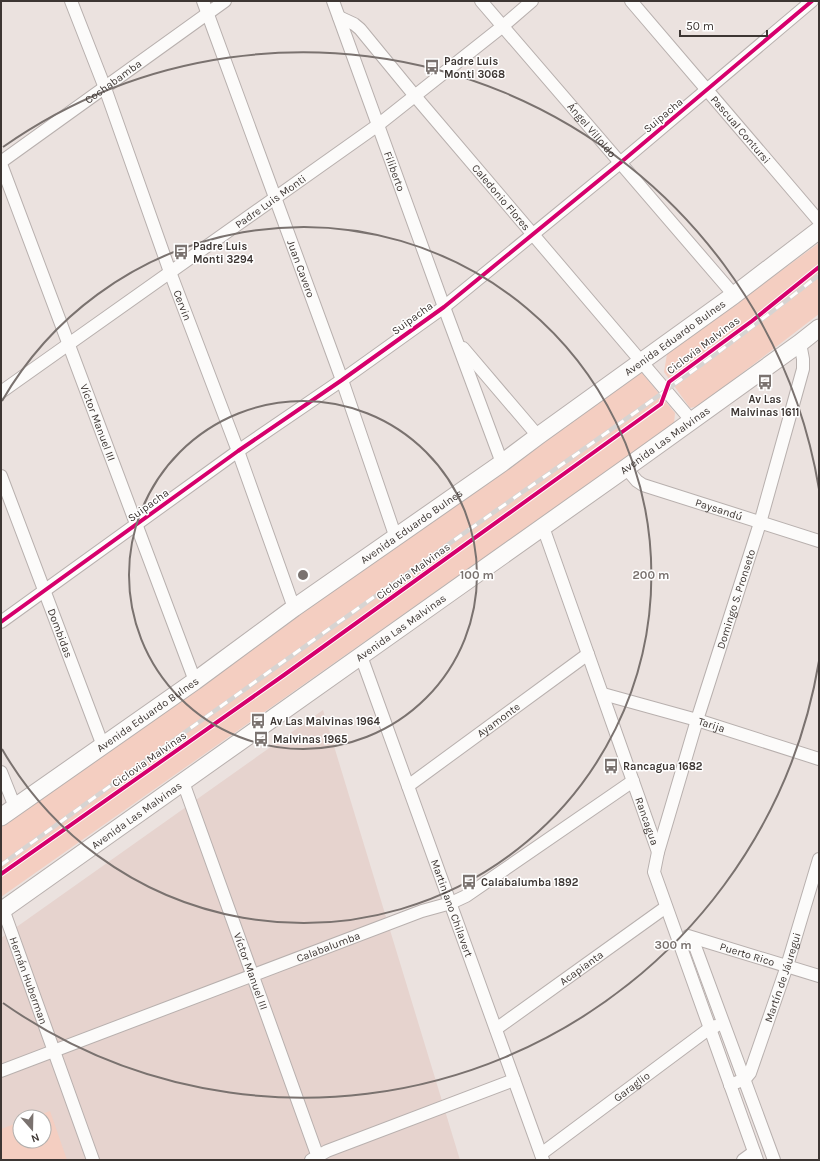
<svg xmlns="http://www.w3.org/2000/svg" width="820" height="1161" viewBox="0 0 820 1161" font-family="Karla,sans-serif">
<rect width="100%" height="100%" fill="#ebe2df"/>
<!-- built -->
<path fill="#e6d3ce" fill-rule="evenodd" d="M323 710 460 1160H1V938ZM20 1117H44V1141H20Z"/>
<!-- green -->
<g fill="#f4cec1">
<polygon points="819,243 819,314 699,406 690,408 664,372 667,354"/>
<polygon points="642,373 675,413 674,424 1,897 1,820 630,377"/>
<polygon points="50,1111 67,1160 1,1160 1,1129 20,1122 20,1141 44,1141 44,1117 34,1117"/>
</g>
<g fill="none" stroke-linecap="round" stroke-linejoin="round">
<!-- minor casing -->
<g stroke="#b8b0ae" stroke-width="14">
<g id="minor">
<path id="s1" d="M71 1 105 88 170 272 238 451 294 608"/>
<path id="s2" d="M203 1 342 380 396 538"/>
<path id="s3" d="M333 1 444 307 502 463"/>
<path id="s4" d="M481 1 734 295"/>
<path id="s5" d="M631 1 819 221"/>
<path id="s6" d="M339 17 354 24 360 29 415 96 691 420"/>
<path id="s7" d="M1 162 225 1"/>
<path id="s8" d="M1 164 195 681"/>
<polyline points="463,348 538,436"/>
<path id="s9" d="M1 392 378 125 503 26 532 1"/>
<path id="s10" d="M626 468 637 481 643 485 819 541"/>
<path id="s11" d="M1 476 103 746"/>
<path id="s12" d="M543 527 658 852"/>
<polyline points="1,622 238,451 342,380 444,307 620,163 812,1"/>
<path id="s13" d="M361 656 543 1160"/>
<path id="s14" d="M603 694 697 720 819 759"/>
<polyline points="1,772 15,807"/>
<path id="s15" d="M183 782 319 1160"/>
<path id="s16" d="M408 786 588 654"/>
<path id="s17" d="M3 909 93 1160"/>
<path id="s18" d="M688 936 819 976"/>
<polyline points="692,938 774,1160"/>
<path id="s19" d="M496 1029 666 907"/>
<path id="s20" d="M1 1071 422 911 451 903 466 896 633 781"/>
<path id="s21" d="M730 1085 745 1079 750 1073 787 966 819 859"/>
<path id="s22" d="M541 1154 710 1028 716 1026"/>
<polyline points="311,1160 327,1151 514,1080"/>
<polyline points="743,1160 754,1152"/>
<path id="s23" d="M757 1160 654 872 658 852 697 720 760 523 803 369V359L800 343"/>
</g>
</g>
<!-- secondary casing -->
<g stroke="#b8b0ae" stroke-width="19">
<g id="secondary">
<path id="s24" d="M1 817 195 681 294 608 502 463 538 436 734 295 819 230"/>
<path id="s25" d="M1 911 626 468 800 343 819 328"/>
</g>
</g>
<!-- minor -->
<use href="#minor" stroke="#fcfbfa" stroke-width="12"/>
<!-- secondary -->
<use href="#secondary" stroke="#fcfbfa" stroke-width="17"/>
<!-- rail casing -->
<g stroke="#d7d4d2" stroke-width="4.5">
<path id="rail" d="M1 865C143 762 286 659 429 558 560 465 693 375 819 275"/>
</g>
<!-- rail -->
<use href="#rail" stroke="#fff" stroke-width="3" stroke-dasharray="9" stroke-linecap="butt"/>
<!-- cycleway casing -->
<g stroke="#fff" stroke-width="6">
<g id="cycleway">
<polyline points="1,622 238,451 342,380 444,307 620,163 812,1"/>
<polyline points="1,874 284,675 661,404 669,382 752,321 819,267"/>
</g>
</g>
<!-- cycleway -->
<use href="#cycleway" stroke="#d6006c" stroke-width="4"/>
</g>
<!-- distance rings -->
<g fill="none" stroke="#7a726f" stroke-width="2">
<circle cx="303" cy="575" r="174"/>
<path d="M2 401A348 348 0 1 1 2 749"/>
<path d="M819 661A523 523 0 0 1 3 1003M3 147A523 523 0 0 1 819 489"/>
</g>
<!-- icons -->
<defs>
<g id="bus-bare" transform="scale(1.2)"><path d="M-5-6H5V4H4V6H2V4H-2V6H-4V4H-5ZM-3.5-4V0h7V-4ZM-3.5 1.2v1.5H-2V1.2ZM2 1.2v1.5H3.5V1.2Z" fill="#7a726f" stroke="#fff" stroke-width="2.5" paint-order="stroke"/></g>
</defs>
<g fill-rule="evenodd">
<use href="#bus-bare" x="432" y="67"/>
<use href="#bus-bare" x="181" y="252"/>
<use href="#bus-bare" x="765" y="382"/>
<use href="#bus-bare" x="258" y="721"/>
<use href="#bus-bare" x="261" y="739"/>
<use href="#bus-bare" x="611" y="766"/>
<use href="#bus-bare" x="469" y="882"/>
</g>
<g text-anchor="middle" stroke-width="3" stroke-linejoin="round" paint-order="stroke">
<!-- poi labels -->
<g font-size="11" font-weight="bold" fill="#3d3633" stroke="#fff" text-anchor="start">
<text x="444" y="65">Padre Luis<tspan x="444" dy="13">Monti 3068</tspan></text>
<text x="193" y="250">Padre Luis<tspan x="193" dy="13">Monti 3294</tspan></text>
<text x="765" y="403" text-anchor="middle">Av Las<tspan x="765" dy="13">Malvinas 1611</tspan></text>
<text x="270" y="725">Av Las Malvinas 1964</text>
<text x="273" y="743">Malvinas 1965</text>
<text x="623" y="770">Rancagua 1682</text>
<text x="481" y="886">Calabalumba 1892</text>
</g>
<!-- street labels -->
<g font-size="11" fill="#3d3633" stroke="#fff">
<text dy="4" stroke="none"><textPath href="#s7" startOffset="138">Cochabamba</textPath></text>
<text transform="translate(663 115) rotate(-40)" y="4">Suipacha</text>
<text dy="4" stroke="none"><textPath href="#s4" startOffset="170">Ángel Villoldo</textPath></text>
<text dy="4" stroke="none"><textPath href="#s5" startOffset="169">Pascual Contursi</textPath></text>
<text dy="4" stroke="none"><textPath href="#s3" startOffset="181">Filiberto</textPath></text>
<text dy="4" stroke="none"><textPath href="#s6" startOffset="244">Caledonio Flores</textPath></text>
<text dy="4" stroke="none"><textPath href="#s9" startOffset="330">Padre Luis Monti</textPath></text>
<text dy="4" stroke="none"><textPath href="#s2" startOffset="285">Juan Cavero</textPath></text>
<text dy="4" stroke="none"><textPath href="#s1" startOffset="324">Cervin</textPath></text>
<text transform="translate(412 318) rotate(-36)" y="4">Suipacha</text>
<text dy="4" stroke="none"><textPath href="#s24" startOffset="827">Avenida Eduardo Bulnes</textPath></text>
<text transform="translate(703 345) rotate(-37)" y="4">Ciclovia Malvinas</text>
<text dy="4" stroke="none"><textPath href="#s8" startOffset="276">Víctor Manuel III</textPath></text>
<text dy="4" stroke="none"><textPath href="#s25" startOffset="814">Avenida Las Malvinas</textPath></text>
<text transform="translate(148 505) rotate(-36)" y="4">Suipacha</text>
<text dy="4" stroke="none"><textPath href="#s10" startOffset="104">Paysandú</textPath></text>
<text dy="4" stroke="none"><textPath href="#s24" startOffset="503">Avenida Eduardo Bulnes</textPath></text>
<text transform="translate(413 571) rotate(-36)" y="4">Ciclovia Malvinas</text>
<text dy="4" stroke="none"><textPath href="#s23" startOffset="591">Domingo S. Pronseto</textPath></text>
<text dy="4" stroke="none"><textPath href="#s25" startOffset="490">Avenida Las Malvinas</textPath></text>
<text dy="4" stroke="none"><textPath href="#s11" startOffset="168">Dombidas</textPath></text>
<text dy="4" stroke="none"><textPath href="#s24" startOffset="179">Avenida Eduardo Bulnes</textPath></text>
<text dy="4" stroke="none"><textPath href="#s16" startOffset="112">Ayamonte</textPath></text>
<text dy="4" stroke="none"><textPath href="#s14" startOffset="113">Tarija</textPath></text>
<text transform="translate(149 759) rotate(-35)" y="4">Ciclovia Malvinas</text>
<text dy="4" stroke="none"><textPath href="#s25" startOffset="166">Avenida Las Malvinas</textPath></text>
<text dy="4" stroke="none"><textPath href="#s12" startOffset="312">Rancagua</textPath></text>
<text dy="4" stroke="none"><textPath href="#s13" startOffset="268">Martiniano Chilavert</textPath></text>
<text dy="4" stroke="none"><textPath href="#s20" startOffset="350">Calabalumba</textPath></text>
<text dy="4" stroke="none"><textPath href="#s18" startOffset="62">Puerto Rico</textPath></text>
<text dy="4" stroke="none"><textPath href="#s19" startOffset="105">Acapianta</textPath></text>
<text dy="4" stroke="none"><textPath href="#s15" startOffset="201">Víctor Manuel III</textPath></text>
<text dy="4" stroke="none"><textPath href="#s21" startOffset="125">Martín de Jáuregui</textPath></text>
<text dy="4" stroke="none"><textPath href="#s17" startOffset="76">Hernán Huberman</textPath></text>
<text dy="4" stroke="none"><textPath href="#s22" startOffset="113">Garaglio</textPath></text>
</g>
</g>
<circle cx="303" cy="575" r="6" fill="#7a726f" stroke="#fff" stroke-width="2"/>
<g font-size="12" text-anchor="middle" font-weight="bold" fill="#7a726f" stroke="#fff" stroke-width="3" stroke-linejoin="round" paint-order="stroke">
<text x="477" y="579">100 m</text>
<text x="651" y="579">200 m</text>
<text x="673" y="949">300 m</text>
</g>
<!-- border -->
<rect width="820" height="1161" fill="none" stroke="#3d3633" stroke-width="4"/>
<!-- north arrow -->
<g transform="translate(32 1129) rotate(160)"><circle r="19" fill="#ffffff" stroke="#b1afad"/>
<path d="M0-3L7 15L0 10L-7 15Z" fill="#7a726f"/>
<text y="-6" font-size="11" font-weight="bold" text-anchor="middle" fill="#3d3633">N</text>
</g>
<!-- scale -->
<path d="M680 30v6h87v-6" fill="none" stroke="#3d3633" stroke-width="2"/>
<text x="686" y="30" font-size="12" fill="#3d3633" stroke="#ffffff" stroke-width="3" paint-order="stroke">50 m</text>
</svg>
